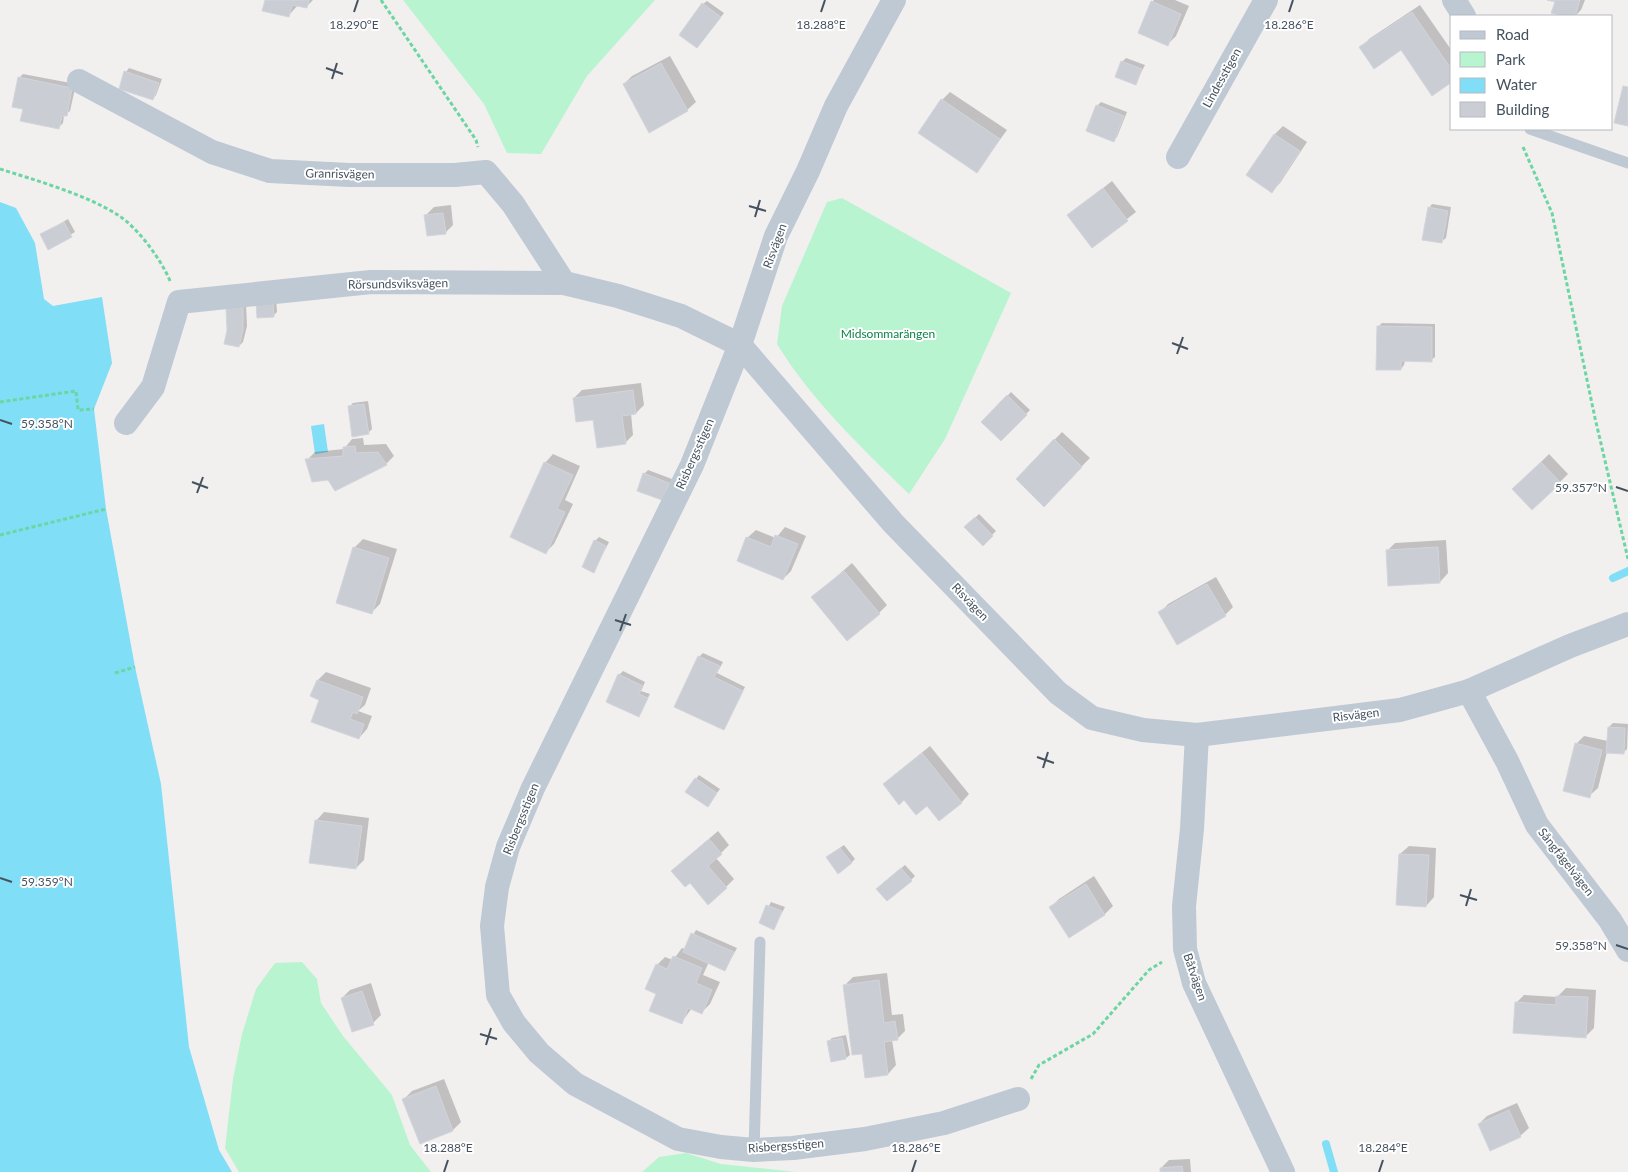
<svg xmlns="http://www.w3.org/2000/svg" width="1628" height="1172" viewBox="0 0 1628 1172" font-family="Lato,sans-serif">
<rect width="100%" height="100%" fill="#f2efef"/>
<!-- green -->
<g fill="#b8f4cf">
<polygon points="403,0 655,0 587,76 541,154 507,153 484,104"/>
<path d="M842 198 1011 293 945 439 909 494C862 448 812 401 777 344L782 306 827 202Z"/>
<polygon points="302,962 317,979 321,1003 343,1036 392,1095 410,1145 431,1172 239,1172 225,1148 233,1079 242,1034 256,989 275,963"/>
<polygon points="686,1153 721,1164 796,1172 642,1172 659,1157"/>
</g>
<!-- water -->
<g fill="#80def6">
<polygon points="0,202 16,208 35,243 44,299 53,306 102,297 112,363 94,409 106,509 135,667 161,784 189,1047 219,1150 232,1172 0,1172"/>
<polygon points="324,424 328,452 315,454 311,426"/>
</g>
<!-- shadow -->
<g fill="#0003">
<polygon points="266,0 313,0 306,7 298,5 289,15"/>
<polygon points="1154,0 1175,0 1189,6 1176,36 1168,44 1152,2"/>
<polygon points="1551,0 1585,0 1581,10 1575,16 1553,12 1556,2"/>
<polygon points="707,1 724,13 701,43 703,4"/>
<polygon points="1420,5 1452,51 1452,80 1401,48 1361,48 1369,39"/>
<polygon points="670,56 696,102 687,110 650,131 624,84 632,76"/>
<polygon points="1126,58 1145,65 1135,84 1122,62"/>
<polygon points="129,68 162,79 156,95 153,99 126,72"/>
<polygon points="23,74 76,84 70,111 64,115 63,123 59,127 24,108 19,78"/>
<polygon points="950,92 1007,130 977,171 942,100"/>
<polygon points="1101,102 1127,112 1117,137 1113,141 1097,106"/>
<polygon points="1283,126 1307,142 1280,183 1272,191 1248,175 1275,134"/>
<polygon points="1112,181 1136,212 1092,246 1069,215"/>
<polygon points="1432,204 1451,207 1446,238 1442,241 1429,208"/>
<polygon points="451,205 453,225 445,233 426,215 434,207"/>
<polygon points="68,219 75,232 48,248 41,235"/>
<polygon points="276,298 277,312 273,316 261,299"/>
<polygon points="246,304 247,326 243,342 239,346 228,308"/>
<polygon points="1382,323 1435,324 1435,357 1431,360 1405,360 1404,365 1401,369 1378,327"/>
<polygon points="641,383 644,405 636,413 631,413 633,435 625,443 574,398 582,390"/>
<polygon points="1011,392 1030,410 1001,440 983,422"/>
<polygon points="368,401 372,429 368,433 349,407 353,403"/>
<polygon points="1062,432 1090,458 1044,505 1017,479"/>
<polygon points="363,438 364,445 386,444 394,456 386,464 329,478 307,460 315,452 344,449 352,439"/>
<polygon points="553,454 580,466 565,500 573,504 554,544 546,552 545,463"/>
<polygon points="1549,454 1568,474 1560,482 1514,489"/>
<polygon points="648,470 672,479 662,498 644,474"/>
<polygon points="979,514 996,531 983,544 966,527"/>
<polygon points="785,527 806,536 791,571 783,579 747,538 756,530 776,538"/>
<polygon points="599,537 609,542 594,571 595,541"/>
<polygon points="363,539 397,549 380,604 372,612 355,547"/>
<polygon points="1446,540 1448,573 1440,582 1387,551 1395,543"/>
<polygon points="852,563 887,605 879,613 813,597"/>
<polygon points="1216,577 1233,607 1225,615 1160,613 1168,604"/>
<polygon points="703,653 723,662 717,673 745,687 723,729 699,657"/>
<polygon points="623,671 645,682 641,691 650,694 639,715 619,675"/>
<polygon points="326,672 371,688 365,705 358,711 372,716 367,729 359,738 321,699 312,696 318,680"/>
<polygon points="1613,723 1628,724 1627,749 1623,753 1607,752 1598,788 1589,796 1576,744 1584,736 1608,741 1609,727"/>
<polygon points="930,746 969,794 961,803 927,804 893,776"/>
<polygon points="699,775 720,789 708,805 696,779"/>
<polygon points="324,812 369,818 364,860 356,868 316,821"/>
<polygon points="718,831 729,845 716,858 734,879 726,887 681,863"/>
<polygon points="844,845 855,859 851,863 831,854"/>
<polygon points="1409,846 1436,848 1434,897 1426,906 1400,854"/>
<polygon points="905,865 915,876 911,880 881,885"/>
<polygon points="1094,876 1113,906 1105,914 1069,936 1051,907 1059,899"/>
<polygon points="771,902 785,907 774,928 760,923"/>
<polygon points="696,930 737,948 725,970 709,962 703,975 720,982 710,1004 702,1012 692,1008 681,1023 658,993 657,965 665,957 673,960 682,948 685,949"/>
<polygon points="887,973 892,1015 903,1014 905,1031 897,1039 892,1040 896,1065 888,1074 863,1053 845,985 853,977"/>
<polygon points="371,983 381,1015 373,1023 342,998 350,990"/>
<polygon points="1566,988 1596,990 1594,1028 1585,1037 1516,1003 1524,995 1557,997"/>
<polygon points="846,1035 850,1055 846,1058 829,1041 832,1038"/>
<polygon points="444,1079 461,1122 453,1130 421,1142 404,1099 412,1091"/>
<polygon points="1517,1103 1529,1128 1520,1136 1479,1124 1487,1116"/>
<polygon points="1190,1159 1191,1172 1162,1172 1161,1168 1169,1160"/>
</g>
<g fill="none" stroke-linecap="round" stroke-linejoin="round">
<!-- stream -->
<g stroke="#80def6" stroke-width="8">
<polyline points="1613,578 1628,571"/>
<polyline points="1326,1144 1334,1172"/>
</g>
</g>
<!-- building -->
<g fill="#caced4" stroke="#d2d5db">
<polygon points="265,0 309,0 307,8 292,5 289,17 262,11"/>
<polygon points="1547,0 1580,0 1575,16 1563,16 1551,13 1555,2"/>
<polygon points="1151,1 1181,14 1168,46 1138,33"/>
<polygon points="702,3 721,17 697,48 679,35"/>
<polygon points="1412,12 1452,70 1452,82 1432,96 1401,50 1374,69 1359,47"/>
<polygon points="1121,61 1142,69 1136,85 1115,77"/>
<polygon points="661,63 688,111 649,133 623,84"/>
<polygon points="124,71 159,83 153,100 119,89"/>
<polygon points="18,77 72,88 67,116 62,116 59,129 20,121 23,109 12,107"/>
<polygon points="1623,86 1628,87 1628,126 1614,123"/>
<polygon points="941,99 1000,139 977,173 918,133"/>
<polygon points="1096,105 1124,116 1114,142 1086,131"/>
<polygon points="1274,134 1300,151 1272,193 1246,175"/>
<polygon points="1103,188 1128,221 1092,248 1067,215"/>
<polygon points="1428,207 1448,211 1442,243 1422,240"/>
<polygon points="443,213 446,234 427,236 424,215"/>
<polygon points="64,222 72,237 48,250 40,234"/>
<polygon points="273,301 274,317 257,318 256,302"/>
<polygon points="243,307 243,330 239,347 224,344 227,330 226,308"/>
<polygon points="1377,326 1432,327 1432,362 1401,361 1401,370 1376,370"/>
<polygon points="633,390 636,414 622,416 626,444 597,448 593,420 576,422 573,398"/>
<polygon points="1007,395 1027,415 1001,441 981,422"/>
<polygon points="364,404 369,434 352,437 348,406"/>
<polygon points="1054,439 1082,467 1044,507 1016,479"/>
<polygon points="355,446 356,453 378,452 387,465 335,491 328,480 312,482 305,459 343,456 343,447"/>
<polygon points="544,462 573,475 557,509 565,512 546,554 510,537"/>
<polygon points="1541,462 1561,483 1532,510 1512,489"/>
<polygon points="643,473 669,483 662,500 637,491"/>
<polygon points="975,517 993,536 983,546 964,527"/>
<polygon points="775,535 798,544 783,580 737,561 746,537 771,547"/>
<polygon points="594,540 606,546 594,573 582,567"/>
<polygon points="353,547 389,558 372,614 336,603"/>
<polygon points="1438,547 1440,583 1388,586 1386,550"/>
<polygon points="844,571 880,614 847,641 811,597"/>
<polygon points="1207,584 1226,616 1177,645 1158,612"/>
<polygon points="698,656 720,666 714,677 743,691 724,730 674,707"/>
<polygon points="618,674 643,686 639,694 648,698 639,717 606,702"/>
<polygon points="317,680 363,697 357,714 353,712 350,719 364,724 359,739 311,722 319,700 310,696"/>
<polygon points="1608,727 1625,728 1624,754 1606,753"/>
<polygon points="1575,743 1602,750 1590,798 1563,791"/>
<polygon points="922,753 962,803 939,821 927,806 916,815 904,800 899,805 883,784"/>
<polygon points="695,778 717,793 708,807 685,792"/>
<polygon points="315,820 362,826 356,869 309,863"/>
<polygon points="709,839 722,854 708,866 727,888 708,905 690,883 685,887 671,871"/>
<polygon points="840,848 852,863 838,874 826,857"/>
<polygon points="1399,854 1429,855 1426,907 1396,905"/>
<polygon points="901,868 912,881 887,901 876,889"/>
<polygon points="1086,884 1105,915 1069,938 1049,907"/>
<polygon points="766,905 782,911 774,930 759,923"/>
<polygon points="691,933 734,952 725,971 683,952"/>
<polygon points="673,956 702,968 696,983 712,990 702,1014 688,1008 682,1024 649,1011 656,994 645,989 656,964 667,969"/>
<polygon points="879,980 884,1023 895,1021 898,1040 884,1042 888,1075 865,1078 862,1054 852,1055 843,985"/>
<polygon points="362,991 374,1025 352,1032 341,998"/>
<polygon points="1556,996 1588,997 1586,1038 1513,1033 1515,1002 1556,1005"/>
<polygon points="842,1038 846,1059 831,1062 827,1041"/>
<polygon points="436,1086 453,1131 420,1144 402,1099"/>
<polygon points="1509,1110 1521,1137 1490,1151 1478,1124"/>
<polygon points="1182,1166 1183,1172 1160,1172 1160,1168"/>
</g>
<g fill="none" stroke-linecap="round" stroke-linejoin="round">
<!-- path -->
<g stroke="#6cd6a2" stroke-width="3" stroke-dasharray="4 2.5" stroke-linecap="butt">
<polyline points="381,0 476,140 478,147"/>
<polyline points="1523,147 1552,213 1595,418 1628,559"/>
<path d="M0 169C35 180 87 195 118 215 138 228 161 259 170 281"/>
<polyline points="0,402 76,391 78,410 94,409"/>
<polyline points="0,535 106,509"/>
<polyline points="115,673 135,667"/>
<polyline points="1031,1079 1039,1065 1093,1034 1149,970 1162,962"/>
</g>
<!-- lane -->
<g stroke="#bec9d3" stroke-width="11">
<polyline points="1530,129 1628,163"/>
<polyline points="754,1150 760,942"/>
</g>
<!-- street -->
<g stroke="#bec9d3" stroke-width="24">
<polyline points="894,0 836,106 808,171 776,236 740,345 893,523 1058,693 1092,718 1143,730 1197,735 1400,710 1469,691 1570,646 1628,624"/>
<polyline points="1454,0 1464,16"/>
<polyline points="79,81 212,152 270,171 349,175 455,175 486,172 513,204 564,283"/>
<polyline points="1178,157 1266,0"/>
<polyline points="126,423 153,387 179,302 371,282 564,283 618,296 681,316 740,345 692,465 533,788 508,847 497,887 492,926 498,995 514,1023 539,1053 575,1084 678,1139 721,1147 754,1150 793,1148 865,1139 944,1123 1018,1099"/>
<polyline points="1469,691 1507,761 1537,825 1610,920 1628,950"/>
<polyline points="1197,735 1192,829 1184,906 1185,949 1194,983 1283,1172"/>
</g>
</g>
<!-- ticks -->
<path fill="none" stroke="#45525f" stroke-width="2" d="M354 12 358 0M821 12 825 0M1289 12 1293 0M326 68 343 74M332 79 337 63M749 206 766 211M755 217 760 200M1172 343 1188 349M1177 354 1183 337M0 420 12 424M192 482 208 488M1616 487 1628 491M197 493 203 477M615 620 631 625M620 631 626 614M1037 757 1054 763M1043 768 1048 752M0 878 12 882M1460 895 1477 900M1466 906 1471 889M1616 945 1628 949M480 1034 497 1039M486 1045 491 1028M444 1172 448 1160M912 1172 916 1160M1379 1172 1383 1160"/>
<g text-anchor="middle" stroke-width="4" stroke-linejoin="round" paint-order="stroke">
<!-- street labels -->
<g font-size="12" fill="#45525f" stroke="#fff">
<text transform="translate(1222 78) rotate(-61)" y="4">Lindesstigen</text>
<text transform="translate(340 174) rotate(1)" y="4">Granrisvägen</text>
<text transform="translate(775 246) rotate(-70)" y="4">Risvägen</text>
<text transform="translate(398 284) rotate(-1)" y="4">Rörsundsviksvägen</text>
<text transform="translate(695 454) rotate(-66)" y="4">Risbergsstigen</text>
<text transform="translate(970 602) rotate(46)" y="4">Risvägen</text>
<text transform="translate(1356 715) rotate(-7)" y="4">Risvägen</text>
<text transform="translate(521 819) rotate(-68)" y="4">Risbergsstigen</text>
<text transform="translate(1566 862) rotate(52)" y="4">Sångfågelvägen</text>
<text transform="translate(1195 977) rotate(71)" y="4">Båtvägen</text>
<text transform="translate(786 1146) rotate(-4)" y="4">Risbergsstigen</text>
</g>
<!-- park labels -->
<g font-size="12" fill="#0c8347" stroke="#fff">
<text x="888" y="338">Midsommarängen</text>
</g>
</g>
<g font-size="12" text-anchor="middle" fill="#45525f" stroke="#fff" stroke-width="4" stroke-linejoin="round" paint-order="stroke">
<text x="354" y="29">18.290°E</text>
<text x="821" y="29">18.288°E</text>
<text x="1289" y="29">18.286°E</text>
<text x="47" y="428">59.358°N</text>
<text x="1581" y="492">59.357°N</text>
<text x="47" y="886">59.359°N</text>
<text x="1581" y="950">59.358°N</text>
<text x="448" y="1152">18.288°E</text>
<text x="916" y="1152">18.286°E</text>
<text x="1383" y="1152">18.284°E</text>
</g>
<!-- legend -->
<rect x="1450" y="15" width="162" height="115" fill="#ffffff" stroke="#b5babf"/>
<rect x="1460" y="31" width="25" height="8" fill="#bec9d3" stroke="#b5babf"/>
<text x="1496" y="40" font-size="15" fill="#45525f">Road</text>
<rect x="1460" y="52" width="25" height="15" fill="#b8f4cf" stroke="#b5babf"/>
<text x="1496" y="65" font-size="15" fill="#45525f">Park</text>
<rect x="1460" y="78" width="25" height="15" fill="#80def6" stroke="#b5babf"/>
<text x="1496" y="90" font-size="15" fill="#45525f">Water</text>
<rect x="1460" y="102" width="25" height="15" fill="#caced4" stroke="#b5babf"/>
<text x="1496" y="115" font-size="15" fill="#45525f">Building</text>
</svg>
